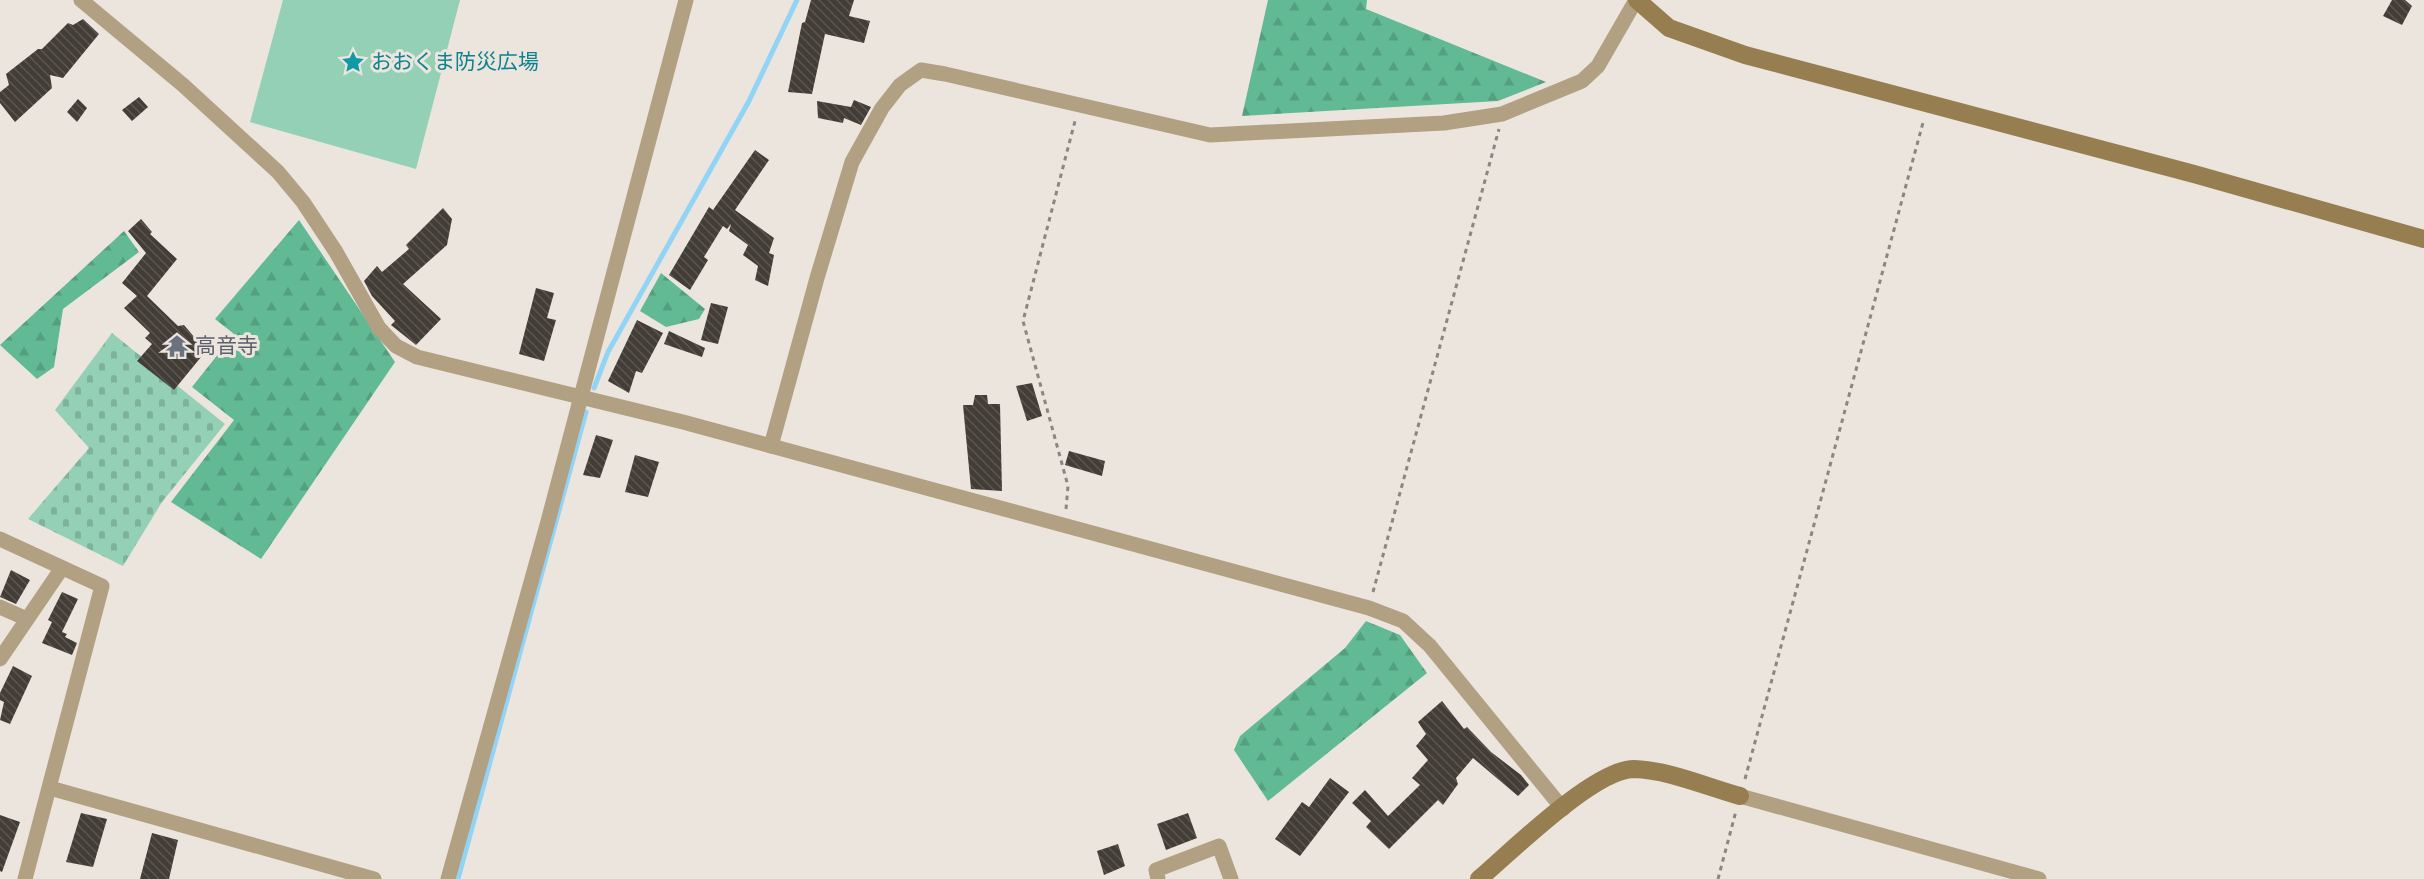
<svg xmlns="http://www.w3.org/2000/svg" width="2424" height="879" viewBox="0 0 2424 879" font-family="'Roboto Serif','Noto Sans JP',serif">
<defs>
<pattern id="forest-firs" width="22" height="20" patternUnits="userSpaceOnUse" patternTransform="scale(1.5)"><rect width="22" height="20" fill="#62ba95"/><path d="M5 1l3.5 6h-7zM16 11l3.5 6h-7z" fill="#549f80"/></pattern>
<pattern id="cemetery-stones" width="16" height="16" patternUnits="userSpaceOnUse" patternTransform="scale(1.5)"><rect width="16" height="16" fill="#94d0b5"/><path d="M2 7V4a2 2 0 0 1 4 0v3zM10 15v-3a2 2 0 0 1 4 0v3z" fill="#7fb29b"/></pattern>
<pattern id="building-back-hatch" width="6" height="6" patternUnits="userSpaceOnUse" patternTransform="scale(1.5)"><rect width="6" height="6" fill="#433d37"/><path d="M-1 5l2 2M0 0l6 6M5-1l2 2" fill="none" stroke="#5b5651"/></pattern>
</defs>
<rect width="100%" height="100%" fill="#ece5dd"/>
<!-- green -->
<polygon fill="#94d0b5" points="283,0 460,0 416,169 250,122"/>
<!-- forest -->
<g fill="url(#forest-firs)">
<polygon points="1268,0 1367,0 1366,9 1546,82 1498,101 1242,116"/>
<polygon points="299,220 395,362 261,559 171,502 234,420 192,387 234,334 215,319"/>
<polygon points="124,231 139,252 63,309 54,367 37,379 0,345"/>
<polygon points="661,273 705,309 699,319 666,327 640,311"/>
<polygon points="1366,621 1400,635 1427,673 1268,801 1234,750 1240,736 1345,648"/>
</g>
<!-- cemetery -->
<polygon fill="url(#cemetery-stones)" points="112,333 225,424 162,502 123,566 28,519 89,448 55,410"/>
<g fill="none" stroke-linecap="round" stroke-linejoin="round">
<!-- stream -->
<g stroke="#92d4f6" stroke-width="5">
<polyline points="594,388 608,352 749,101 797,0"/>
<polyline points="458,879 586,412"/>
</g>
</g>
<!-- building -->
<g fill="url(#building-back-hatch)">
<polygon points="811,0 854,0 849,16 870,21 864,43 825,34 812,94 788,92 802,23 805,22"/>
<polygon points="2392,0 2405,0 2412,6 2402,25 2383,16"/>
<polygon points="83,19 99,34 63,78 50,75 52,88 15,122 0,103 0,92 9,85 6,74 38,49 42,49 68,23 73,25"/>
<polygon points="139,97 148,107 132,121 122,110"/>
<polygon points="78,99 87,108 77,122 67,112"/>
<polygon points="854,100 871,107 861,125 844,118 843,123 818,118 817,101 851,107"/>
<polygon points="755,150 769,160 735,210 774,238 769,253 774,255 768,286 755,280 758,266 743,255 748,245 729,231 731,224 727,229 723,226 704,257 708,260 690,290 669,275 709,207 713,210"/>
<polygon points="443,208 452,219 447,245 403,284 441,319 416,345 391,325 395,321 372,296 364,281 377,266 382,272 409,249 406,245"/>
<polygon points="141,219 152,232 150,234 177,259 147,296 178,326 184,325 206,351 174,390 137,361 152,344 145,338 150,333 124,308 137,296 122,283 146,253 128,231"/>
<polygon points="536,288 554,293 547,318 556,320 544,361 519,354"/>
<polygon points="711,303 728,307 718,344 701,340"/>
<polygon points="637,320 663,333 642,373 636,371 629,393 608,381"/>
<polygon points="669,331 705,348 702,357 664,344"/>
<polygon points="1032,383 1042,416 1027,421 1016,386"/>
<polygon points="975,395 987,395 988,404 1000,404 1002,491 971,489 963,405 973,405"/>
<polygon points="596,435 613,440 600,478 583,475"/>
<polygon points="1069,451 1105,461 1102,476 1065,465"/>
<polygon points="635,455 659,462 648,497 625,492"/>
<polygon points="11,570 30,580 16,604 0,597"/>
<polygon points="62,592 78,599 62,632 67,634 65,637 77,643 72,655 42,643 52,622 48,620"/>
<polygon points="13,666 32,676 10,724 0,720 4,702 0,700 0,693"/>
<polygon points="1442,701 1464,729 1467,727 1491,752 1521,775 1529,785 1518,796 1473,758 1456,778 1458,784 1443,805 1438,800 1389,849 1366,827 1371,821 1352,803 1365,790 1388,816 1420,785 1412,778 1428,760 1416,746 1426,734 1418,722"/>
<polygon points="1330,778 1349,792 1300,856 1275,839 1302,802 1309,807"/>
<polygon points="81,813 107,819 93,867 66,862"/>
<polygon points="1188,813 1197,838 1166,850 1157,824"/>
<polygon points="0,815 20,822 2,872 0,871"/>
<polygon points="152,833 178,840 169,879 140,879"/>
<polygon points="1118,844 1125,866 1104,875 1097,851"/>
</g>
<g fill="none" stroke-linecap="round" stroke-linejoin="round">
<!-- path -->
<g stroke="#8b8681" stroke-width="3" stroke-dasharray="4.5 4.5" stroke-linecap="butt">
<polyline points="1066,509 1068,486 1023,321 1075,121"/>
<polyline points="1373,592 1499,129"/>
<polyline points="1745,779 1924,119"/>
<polyline points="1718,879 1736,811"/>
</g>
<!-- street -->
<g stroke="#b1a082" stroke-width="15">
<polyline points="81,0 183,85 278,172 303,202 336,252 379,328 396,346 417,357 683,422 1369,608 1403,621 1430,646 1563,809"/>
<polyline points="771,446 817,278 852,162 882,108 900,85 921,70 945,74 1210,135 1444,123 1502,114 1582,81 1598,66 1636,0"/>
<polyline points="0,539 102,586 25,879"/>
<polyline points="0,607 27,619"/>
<polyline points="0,659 62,568"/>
<polyline points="50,788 374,879"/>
<polyline points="1740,796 2039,879"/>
<polyline points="448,879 547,525 686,0"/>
<polyline points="1158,879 1156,870 1219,846 1231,879"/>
</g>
<!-- secondary -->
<g stroke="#967e51" stroke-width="18">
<polyline points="1637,0 1669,28 1745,55 2194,174 2424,239"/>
<path d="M1479 879C1511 852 1594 769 1634 769 1669 770 1707 787 1740 796"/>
</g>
</g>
<!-- icons -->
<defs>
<g id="sight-bare" transform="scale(1.8)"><path d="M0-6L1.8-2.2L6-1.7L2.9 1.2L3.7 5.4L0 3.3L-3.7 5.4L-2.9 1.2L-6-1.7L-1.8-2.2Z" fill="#0f9aa8" stroke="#ece5dd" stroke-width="2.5" paint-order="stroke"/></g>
<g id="temple-bare" transform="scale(1.8)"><path d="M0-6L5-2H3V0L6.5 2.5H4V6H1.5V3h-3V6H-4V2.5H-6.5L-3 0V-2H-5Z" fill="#6b7280" stroke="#ece5dd" stroke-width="2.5" paint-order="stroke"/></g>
</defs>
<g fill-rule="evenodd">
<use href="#sight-bare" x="353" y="62"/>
<use href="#temple-bare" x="177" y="346"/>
</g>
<g text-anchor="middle" stroke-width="6" stroke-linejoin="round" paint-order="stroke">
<!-- culture labels -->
<g font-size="21" fill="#0d838f" stroke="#ece5dd" text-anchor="start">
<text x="371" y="69">おおくま防災広場</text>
</g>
<!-- worship labels -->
<g font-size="21" fill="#5b616d" stroke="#ece5dd" text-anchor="start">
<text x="195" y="353">高音寺</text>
</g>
</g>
</svg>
